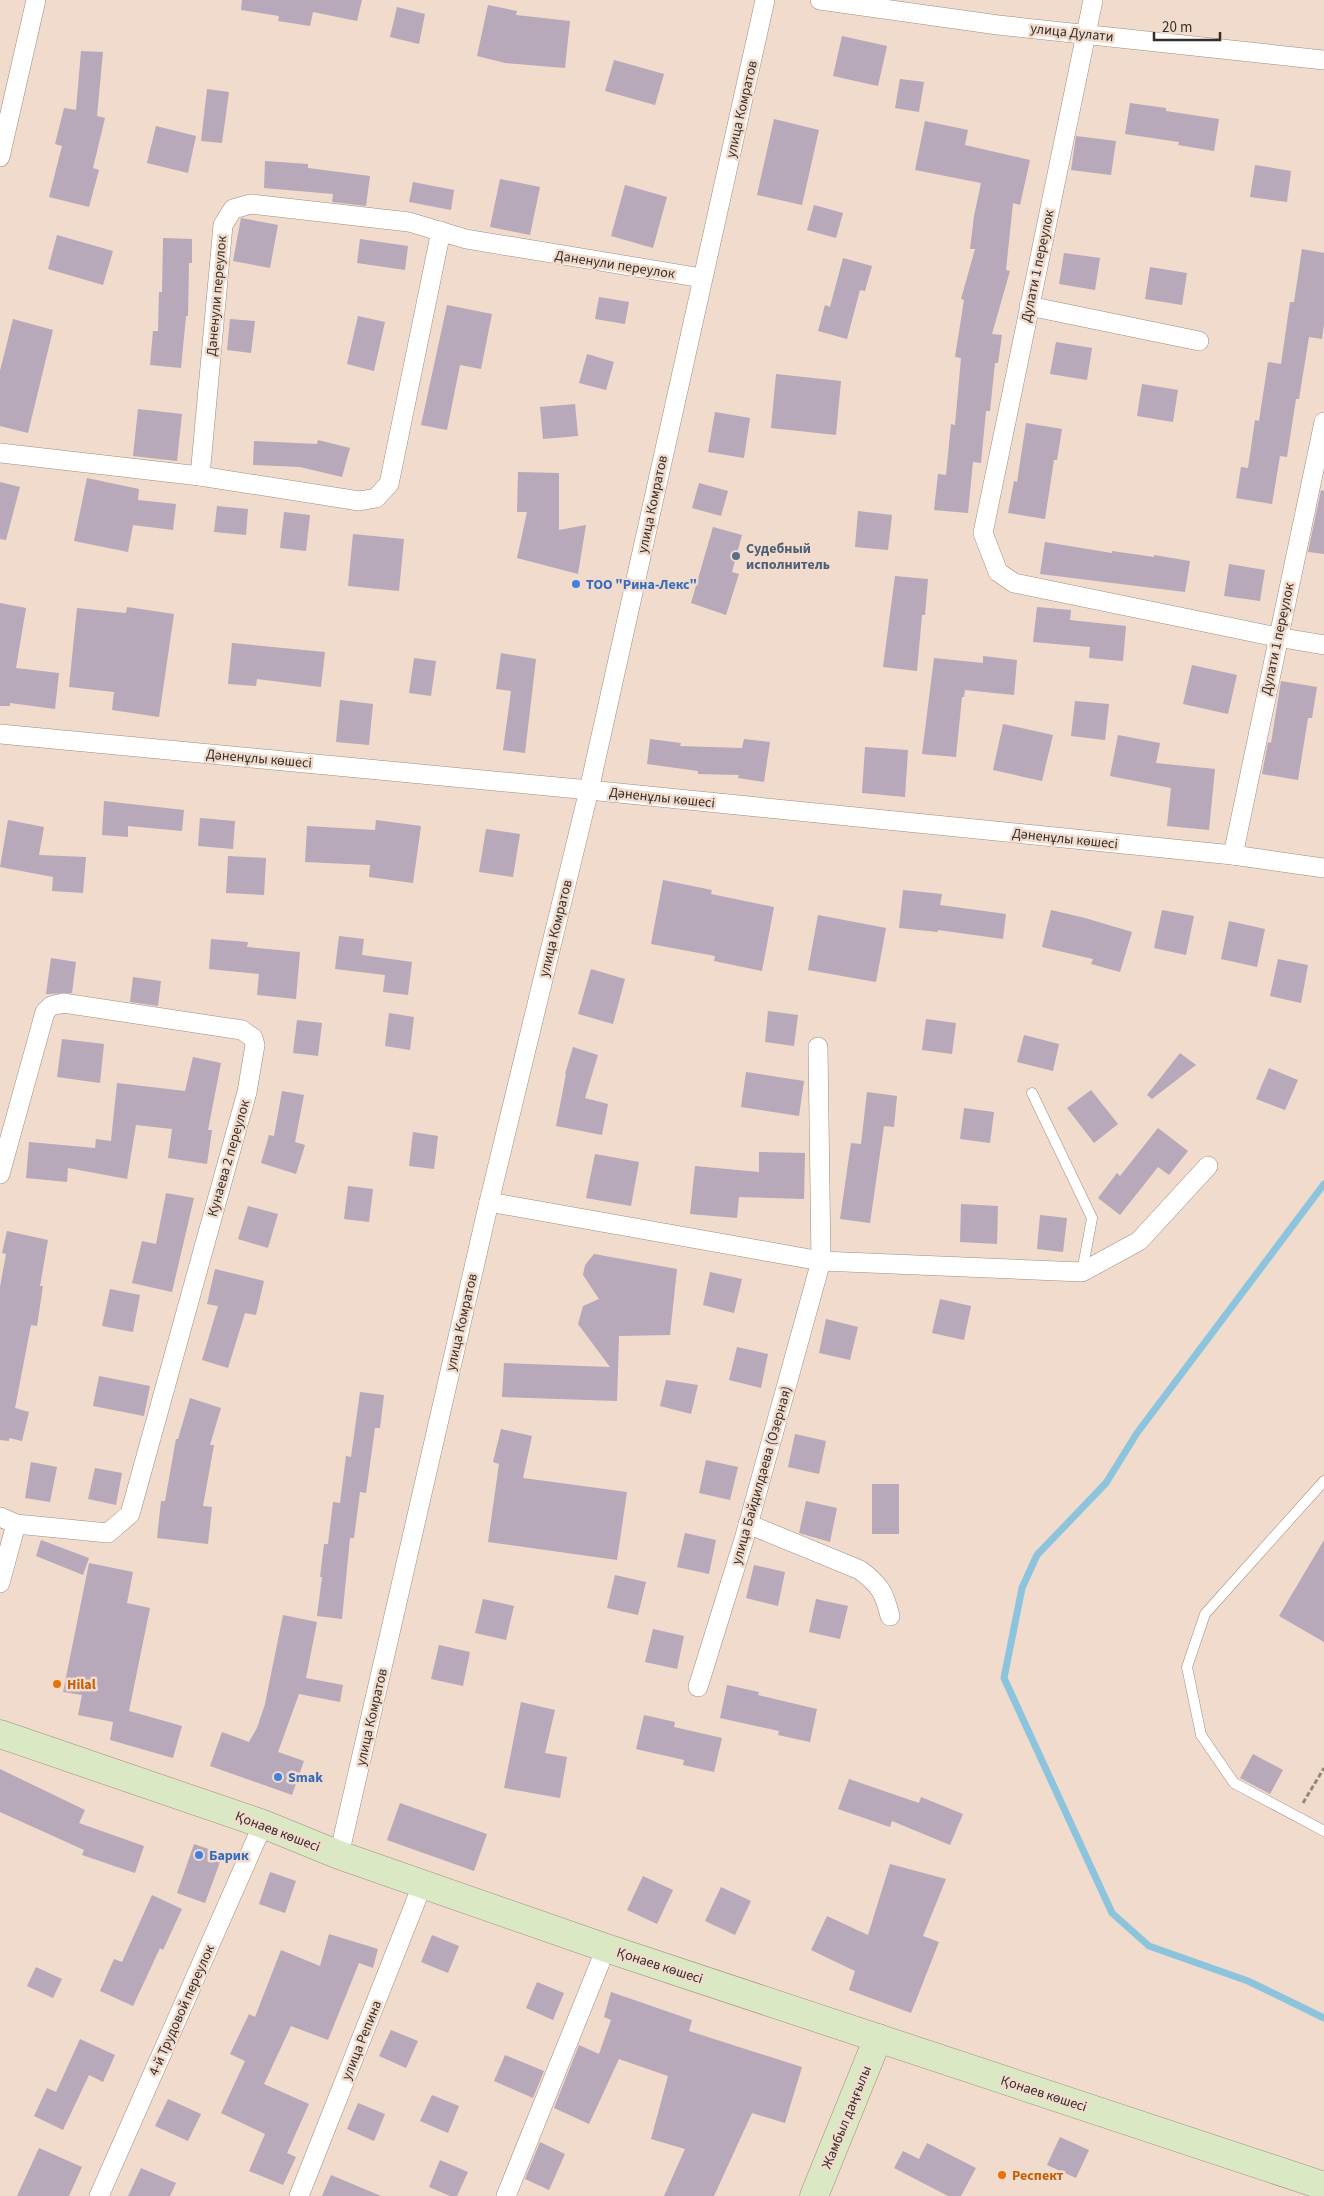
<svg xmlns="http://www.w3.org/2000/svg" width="1324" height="2196" viewBox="0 0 1324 2196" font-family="'Source Sans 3',sans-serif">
<rect width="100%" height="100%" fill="#f0dbcd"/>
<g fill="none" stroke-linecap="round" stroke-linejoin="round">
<!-- stream -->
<polyline stroke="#8bc4dc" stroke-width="7" points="1324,1184 1137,1433 1106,1483 1037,1555 1022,1588 1004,1678 1112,1913 1149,1946 1248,1981 1324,2018"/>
</g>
<!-- building -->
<g fill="#b7a8ba">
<polygon points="242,0 362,0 357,21 313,12 310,26 278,21 279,16 241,10"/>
<polygon points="488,5 517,11 516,15 570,21 565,68 505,63 477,56"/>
<polygon points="397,7 425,14 419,44 390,37"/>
<polygon points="842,36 887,46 878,86 833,76"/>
<polygon points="81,51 103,52 97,116 105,118 93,168 99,170 89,207 49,197 62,146 55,144 64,108 76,110"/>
<polygon points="614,60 664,74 655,105 605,91"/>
<polygon points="900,79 924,82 919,112 895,108"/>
<polygon points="207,89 229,92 222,143 201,141"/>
<polygon points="1130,103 1166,108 1166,111 1219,119 1214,151 1178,145 1179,142 1125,134"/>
<polygon points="774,119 819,130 802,205 757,195"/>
<polygon points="925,121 968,130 965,145 1030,160 1020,205 1013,203 1006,270 1010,271 992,334 1002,335 998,363 995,363 990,411 986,411 981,463 973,462 968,513 934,510 938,474 946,475 951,424 955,425 961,358 955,357 964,300 961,299 975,249 970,249 974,216 981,183 915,170"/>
<polygon points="156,126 196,136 188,173 147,163"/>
<polygon points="1076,136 1116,141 1111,175 1071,170"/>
<polygon points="265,161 308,164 308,168 370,176 366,206 332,202 333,194 264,188"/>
<polygon points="1255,165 1291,171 1287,202 1250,197"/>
<polygon points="500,179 540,187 530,235 490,227"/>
<polygon points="413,182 454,190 451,210 409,202"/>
<polygon points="625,185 667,197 653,248 611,236"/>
<polygon points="814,205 843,213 836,238 807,230"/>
<polygon points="241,218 278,225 270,268 233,261"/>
<polygon points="57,235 113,251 103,285 48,269"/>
<polygon points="163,238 192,239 192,263 189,263 188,316 186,316 181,368 150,365 153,331 158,331 159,292 162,292"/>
<polygon points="360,239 408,246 405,270 357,263"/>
<polygon points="1302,249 1324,253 1324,325 1322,339 1309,337 1299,399 1296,399 1287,457 1280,456 1272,504 1236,498 1241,467 1248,468 1255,420 1259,421 1268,362 1281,364 1290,302 1294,302"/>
<polygon points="1064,253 1100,258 1095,290 1059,284"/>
<polygon points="843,258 872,266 865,291 860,290 847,339 818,331 825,305 830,307"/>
<polygon points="1150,267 1187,273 1182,305 1145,299"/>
<polygon points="599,297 629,302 625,324 595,319"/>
<polygon points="447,305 492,314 481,369 460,365 447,430 421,425"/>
<polygon points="358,316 385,322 374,371 347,364"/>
<polygon points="13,319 53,330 28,433 0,426 0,371"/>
<polygon points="230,319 255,321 251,353 227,350"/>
<polygon points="1056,342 1092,348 1087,380 1050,374"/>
<polygon points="587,354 614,362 606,390 579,383"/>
<polygon points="776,374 841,381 836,435 771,428"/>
<polygon points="1142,384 1178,390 1173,422 1137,416"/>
<polygon points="575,404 578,436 543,439 540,407"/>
<polygon points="138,409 182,414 177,461 133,456"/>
<polygon points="715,412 750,418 744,458 708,452"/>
<polygon points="1026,423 1062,429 1057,460 1054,460 1045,519 1008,513 1014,481 1017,482"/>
<polygon points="318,440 350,448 342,477 300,467 253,465 254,441 317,444"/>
<polygon points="518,472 559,473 559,530 586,525 578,574 517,558 527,512 517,512"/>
<polygon points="87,478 139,489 138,500 176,504 173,530 133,525 128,552 74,541"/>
<polygon points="0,482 20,487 6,540 0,539"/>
<polygon points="699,483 728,491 721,516 692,508"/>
<polygon points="1321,490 1324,491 1324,554 1308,552"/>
<polygon points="217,506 248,509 246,535 214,532"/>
<polygon points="858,511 892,515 888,550 855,547"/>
<polygon points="284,512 310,515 306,551 280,548"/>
<polygon points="713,527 742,535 732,572 739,574 726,615 691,603"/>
<polygon points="353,534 404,539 399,591 348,586"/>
<polygon points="1045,542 1112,553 1112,551 1154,557 1154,555 1190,561 1185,592 1040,574"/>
<polygon points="1229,564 1265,570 1260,601 1224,596"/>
<polygon points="895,576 928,579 925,615 922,615 917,671 883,667"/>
<polygon points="0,603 26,608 16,668 59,673 55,709 10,703 10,706 0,706"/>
<polygon points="127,607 174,614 159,717 112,710 114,692 69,687 77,608 126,613"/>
<polygon points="1037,607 1071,610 1070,620 1126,626 1123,661 1089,658 1090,647 1033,642"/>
<polygon points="232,643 325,652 321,687 257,679 256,686 228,684"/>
<polygon points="501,653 536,659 525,753 503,750 511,691 496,689"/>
<polygon points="983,656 1017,660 1014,695 965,690 964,697 962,697 956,757 922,754 934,658 983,663"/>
<polygon points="414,658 436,661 431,696 409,693"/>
<polygon points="1192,665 1237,675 1228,714 1183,704"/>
<polygon points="1281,681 1317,687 1312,718 1308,718 1298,780 1262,774 1268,742 1271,743"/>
<polygon points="340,700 373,704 369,745 336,742"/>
<polygon points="1075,701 1109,704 1105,740 1071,736"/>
<polygon points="1003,724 1053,735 1042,781 993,770"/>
<polygon points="1118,735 1160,743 1156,763 1215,769 1209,830 1167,826 1171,788 1110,776"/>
<polygon points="650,739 681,743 680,746 742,748 744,739 770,742 764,782 738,778 739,775 698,774 698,771 647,764"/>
<polygon points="865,747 908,750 905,797 862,793"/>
<polygon points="104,801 184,810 182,831 128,826 128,837 102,835"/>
<polygon points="200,818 235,821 233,849 198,846"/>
<polygon points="8,820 44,827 39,855 86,857 83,893 52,891 53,877 0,867"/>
<polygon points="376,820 421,826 413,883 369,877 370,865 305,862 307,826 375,830"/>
<polygon points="486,829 520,834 513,877 479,872"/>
<polygon points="228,856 266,858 264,895 226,893"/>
<polygon points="663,880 712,890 711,894 774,907 762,971 714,961 715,956 651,944"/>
<polygon points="903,890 942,894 940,905 1006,914 1003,939 938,930 938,932 899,928"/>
<polygon points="1051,910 1085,918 1132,932 1120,972 1091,964 1093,959 1042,947"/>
<polygon points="1162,910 1194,916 1186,955 1154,948"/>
<polygon points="818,915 886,928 876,982 808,970"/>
<polygon points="1229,921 1265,929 1257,967 1221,959"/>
<polygon points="339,936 364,939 362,955 412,962 408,995 383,992 385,975 335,969"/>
<polygon points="211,939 248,942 247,947 300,952 296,999 257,995 259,974 209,969"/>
<polygon points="51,958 76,962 72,993 46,994"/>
<polygon points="1278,959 1308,965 1301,1003 1270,996"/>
<polygon points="591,969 625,979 613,1024 578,1014"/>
<polygon points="133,977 161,981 158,1006 130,1002"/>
<polygon points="768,1011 798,1015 794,1046 765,1042"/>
<polygon points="389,1013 414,1017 410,1050 385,1046"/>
<polygon points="926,1019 956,1023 952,1054 922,1050"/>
<polygon points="297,1020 322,1023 318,1056 293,1053"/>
<polygon points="1024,1035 1059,1044 1053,1071 1017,1062"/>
<polygon points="62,1039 104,1044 100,1083 57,1077"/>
<polygon points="573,1047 598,1055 585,1098 608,1104 602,1135 556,1126 566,1074 565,1074"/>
<polygon points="1180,1053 1196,1065 1152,1099 1147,1095"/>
<polygon points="193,1057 221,1063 208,1130 212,1130 207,1164 168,1158 172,1129 136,1125 127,1179 68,1168 67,1182 26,1178 29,1142 95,1148 96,1139 111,1141 117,1083 185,1091"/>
<polygon points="1269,1068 1298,1080 1285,1110 1256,1099"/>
<polygon points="746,1072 804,1081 799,1116 741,1107"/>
<polygon points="1091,1090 1118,1124 1094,1143 1067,1108"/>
<polygon points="282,1091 304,1095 295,1142 305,1145 296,1174 261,1163 269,1135 274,1136"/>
<polygon points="867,1092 897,1096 894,1127 884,1126 870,1223 840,1219 851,1143 861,1144"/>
<polygon points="964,1108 994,1112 990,1143 960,1139"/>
<polygon points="1158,1128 1188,1151 1169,1175 1158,1167 1120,1215 1098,1198 1117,1173 1120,1176"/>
<polygon points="413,1132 438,1136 434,1169 409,1166"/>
<polygon points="759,1152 805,1153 804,1199 739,1197 737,1218 690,1214 695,1166 759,1172"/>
<polygon points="595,1154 639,1162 631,1206 586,1198"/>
<polygon points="348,1186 373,1189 369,1222 344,1219"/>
<polygon points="166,1193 194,1198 172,1292 132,1283 142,1241 156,1244"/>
<polygon points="961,1204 998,1206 997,1244 960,1242"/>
<polygon points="248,1206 278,1214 268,1248 238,1239"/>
<polygon points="1040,1215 1067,1218 1063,1252 1037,1249"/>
<polygon points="7,1231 48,1240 40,1286 43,1286 37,1326 31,1325 15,1408 29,1412 22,1441 9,1438 9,1441 0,1440 0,1287 6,1254 2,1253"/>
<polygon points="594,1254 677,1269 670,1335 619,1336 617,1401 502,1397 504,1363 610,1367 578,1324 583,1306 599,1299 583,1275 585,1265"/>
<polygon points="215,1269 264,1281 256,1315 245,1313 228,1368 202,1360 218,1306 207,1304"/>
<polygon points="710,1272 742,1279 734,1313 703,1305"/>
<polygon points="110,1289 140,1295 133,1332 102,1326"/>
<polygon points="940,1299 971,1306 964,1340 932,1333"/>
<polygon points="826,1319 858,1327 850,1360 819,1353"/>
<polygon points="737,1347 768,1354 761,1388 729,1380"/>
<polygon points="99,1376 150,1386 144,1416 93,1406"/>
<polygon points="666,1380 698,1385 691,1414 660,1406"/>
<polygon points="360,1392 384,1395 380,1428 375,1428 366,1493 360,1492 354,1538 350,1538 342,1619 317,1616 322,1577 320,1577 324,1544 328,1544 333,1502 340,1503 346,1456 351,1457"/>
<polygon points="190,1398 221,1408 210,1445 214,1445 203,1506 212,1507 208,1544 157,1538 161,1501 165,1501 176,1439 178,1439"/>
<polygon points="501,1429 532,1436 523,1478 627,1492 617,1560 488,1542 499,1464 493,1462"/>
<polygon points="795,1434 826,1441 819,1474 788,1467"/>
<polygon points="706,1460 738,1467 730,1500 699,1493"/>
<polygon points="31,1462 57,1467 50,1502 25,1498"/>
<polygon points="95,1468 122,1473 116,1505 88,1499"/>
<rect x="872" y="1484" width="27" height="50"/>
<polygon points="806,1501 837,1508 830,1542 799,1533"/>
<polygon points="685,1533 716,1540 709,1574 677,1567"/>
<polygon points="41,1540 89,1558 83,1575 36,1556"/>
<polygon points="1324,1540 1324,1642 1279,1616"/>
<polygon points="89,1563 133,1572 127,1603 150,1608 129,1711 182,1726 173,1758 110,1740 113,1722 78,1715 82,1695 63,1692"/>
<polygon points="754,1565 785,1572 778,1606 746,1598"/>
<polygon points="615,1575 646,1582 638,1615 607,1608"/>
<polygon points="483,1599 514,1606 506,1640 475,1633"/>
<polygon points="816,1599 848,1606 840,1639 809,1632"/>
<polygon points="283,1615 317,1622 306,1678 343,1685 340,1702 299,1694 278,1752 304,1761 292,1795 210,1766 222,1732 249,1742 257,1728 265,1704"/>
<polygon points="653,1629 684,1636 677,1669 645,1662"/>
<polygon points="439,1645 470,1652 463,1686 431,1679"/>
<polygon points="727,1685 759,1692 758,1695 817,1709 810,1742 778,1735 779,1731 720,1718"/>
<polygon points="521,1702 555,1710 545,1753 567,1757 560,1798 504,1788"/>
<polygon points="644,1715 675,1722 674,1727 722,1738 714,1772 683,1765 684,1760 636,1749"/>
<polygon points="1253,1754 1283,1770 1270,1794 1240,1778"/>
<polygon points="0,1769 85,1810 79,1823 144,1846 135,1873 82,1855 84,1850 0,1812"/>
<polygon points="849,1779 919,1803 921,1797 963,1814 950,1845 892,1821 890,1827 838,1809"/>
<polygon points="400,1803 487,1834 474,1871 387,1840"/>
<polygon points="194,1844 223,1854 205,1903 177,1893"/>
<polygon points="890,1864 946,1879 923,1936 939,1942 911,2013 849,1990 855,1971 811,1950 827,1916 868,1935"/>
<polygon points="270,1872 296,1881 285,1913 259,1904"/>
<polygon points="643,1876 673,1890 657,1924 627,1910"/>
<polygon points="721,1887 751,1901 735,1935 705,1921"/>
<polygon points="152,1895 182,1909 163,1950 160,1948 133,2006 100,1991 114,1959 122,1962"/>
<polygon points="329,1934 378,1949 373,1968 359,1963 328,2040 291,2026 264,2084 309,2104 287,2153 296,2157 283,2185 249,2171 265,2134 221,2113 245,2061 230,2054 249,2014 255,2017 281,1950 320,1966"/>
<polygon points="432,1935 459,1946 448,1973 421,1962"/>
<polygon points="36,1967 62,1979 53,1998 27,1986"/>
<polygon points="537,1982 564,1993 553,2020 526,2008"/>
<polygon points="611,1992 692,2020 689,2031 802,2067 785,2123 752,2113 714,2196 664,2196 685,2149 651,2139 668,2076 619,2059 589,2124 554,2108 579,2045 599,2054 611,2020 604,2017"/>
<polygon points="391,2030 418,2041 406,2068 379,2056"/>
<polygon points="80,2039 115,2055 103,2082 89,2075 63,2130 34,2116 47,2088 56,2092"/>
<polygon points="505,2055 544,2071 533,2098 494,2081"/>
<polygon points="432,2095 459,2106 448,2133 420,2121"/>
<polygon points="168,2099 201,2114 188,2141 155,2126"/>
<polygon points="358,2103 385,2114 374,2141 347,2129"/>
<polygon points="1060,2137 1089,2150 1076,2178 1047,2165"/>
<polygon points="540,2142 565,2154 549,2190 525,2179"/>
<polygon points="927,2143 976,2168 961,2196 948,2196 894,2168 903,2151 919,2159"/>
<polygon points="39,2148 82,2167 69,2196 17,2196"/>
<polygon points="440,2160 468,2172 457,2196 450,2196 429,2187"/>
<polygon points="141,2168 176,2183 170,2196 128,2196"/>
<polygon points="331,2175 381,2196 322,2196"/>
</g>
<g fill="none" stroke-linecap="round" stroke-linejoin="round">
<!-- service casing -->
<g stroke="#9f8c7e" stroke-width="11">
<g id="service">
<polyline points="1032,1093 1092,1218 1082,1272"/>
<polyline points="1324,1481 1205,1614 1187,1667 1201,1735 1234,1783 1324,1831"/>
</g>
</g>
<!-- minor casing -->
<g stroke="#9f8c7e" stroke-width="20">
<g id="minor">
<polyline points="820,0 998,25 1324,60"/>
<polyline points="1093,0 983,533 998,572 1014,583 1277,637 1324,645"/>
<polyline points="0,157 36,0"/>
<polyline points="1029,306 1199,341"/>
<polyline points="0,453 200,476 359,501 376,498 389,484 441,231"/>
<polyline points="200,476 223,225 233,209 251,204 409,222 466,239 702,278"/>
<polyline points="0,734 589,790 1233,855 1324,868"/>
<polyline points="1233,855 1324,422"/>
<polyline points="0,1174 45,1012 51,1006 63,1003 242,1030 253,1038 255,1045 247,1092 130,1514 108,1533 16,1524 0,1517"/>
<polyline points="489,1202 821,1261 1082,1272 1139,1241 1208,1166"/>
<path d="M748 1524 860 1570C880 1585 884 1592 890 1616"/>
<polyline points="0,1583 16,1524"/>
<polyline points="698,1687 745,1536 821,1261 818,1047"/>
<polyline points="339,1855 489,1202 589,790 765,0"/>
<polyline points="99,2196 263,1824"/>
<polyline points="299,2196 423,1883"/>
<polyline points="506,2196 606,1948"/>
</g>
</g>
<!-- secondary casing -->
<g stroke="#9f8c7e" stroke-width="29">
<g id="secondary">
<polyline points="0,1734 263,1824 339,1855 606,1948 1324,2186"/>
<polyline points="814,2196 878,2038"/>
</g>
</g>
<!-- path -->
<polyline stroke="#95877d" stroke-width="3" stroke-dasharray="5 2.5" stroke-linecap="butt" points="1303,1803 1324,1768"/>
<!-- service -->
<use href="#service" stroke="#fff" stroke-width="10"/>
<!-- minor -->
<use href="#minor" stroke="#fff" stroke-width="19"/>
<!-- secondary -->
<use href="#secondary" stroke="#dae8c4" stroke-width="28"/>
</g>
<!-- markers -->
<circle fill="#5c6f8a" stroke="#f0dbcd" stroke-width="2" cx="736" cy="556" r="5"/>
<g fill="#3f7fe0" stroke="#f0dbcd" stroke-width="2">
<circle cx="576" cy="584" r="5"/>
<circle cx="278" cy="1777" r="5"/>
<circle cx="199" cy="1855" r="5"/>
</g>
<g fill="#e8710a" stroke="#f0dbcd" stroke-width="2">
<circle cx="57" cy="1684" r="5"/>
<circle cx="1002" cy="2175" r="5"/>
</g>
<g text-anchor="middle" stroke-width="5" stroke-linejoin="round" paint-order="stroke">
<!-- street labels -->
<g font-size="14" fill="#362f29" stroke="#f0dbcd">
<text transform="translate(1072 32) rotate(6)" y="5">улица Дулати</text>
<text transform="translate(741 109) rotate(-77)" y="5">улица Комратов</text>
<text transform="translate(615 264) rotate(9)" y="5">Даненули переулок</text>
<text transform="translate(1037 266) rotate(-78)" y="5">Дулати 1 переулок</text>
<text transform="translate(216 296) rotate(-85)" y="5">Даненули переулок</text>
<text transform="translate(652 504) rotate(-78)" y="5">улица Комратов</text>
<text transform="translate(1277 639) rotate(-78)" y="5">Дулати 1 переулок</text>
<text transform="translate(259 758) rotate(5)" y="5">Дәненұлы көшесі</text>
<text transform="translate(662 797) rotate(6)" y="5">Дәненұлы көшесі</text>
<text transform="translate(1065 838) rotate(6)" y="5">Дәненұлы көшесі</text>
<text transform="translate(555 928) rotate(-76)" y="5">улица Комратов</text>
<text transform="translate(228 1158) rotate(-74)" y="5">Кунаева 2 переулок</text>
<text transform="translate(461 1322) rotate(-77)" y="5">улица Комратов</text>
<text transform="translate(761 1475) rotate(-74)" y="5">улица Байдилдаева (Озерная)</text>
<text transform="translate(371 1717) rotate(-77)" y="5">улица Комратов</text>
<text transform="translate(278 1831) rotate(21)" y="5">Қонаев көшесі</text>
<text transform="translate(660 1965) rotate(18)" y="5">Қонаев көшесі</text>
<text transform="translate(181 2010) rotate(-66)" y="5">4-й Трудовой переулок</text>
<text transform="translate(361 2040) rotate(-68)" y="5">улица Репина</text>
<text transform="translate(1044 2093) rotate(18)" y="5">Қонаев көшесі</text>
<text transform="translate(846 2117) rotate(-68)" y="5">Жамбыл даңғылы</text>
</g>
<!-- service labels -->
<g font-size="14" font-weight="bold" fill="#4e5e75" stroke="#f0dbcd" text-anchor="start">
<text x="746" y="553">Судебный<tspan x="746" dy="16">исполнитель</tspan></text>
</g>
<!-- shop labels -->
<g font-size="14" font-weight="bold" fill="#366cbe" stroke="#f0dbcd" text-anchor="start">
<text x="586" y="589">ТОО "Рина-Лекс"</text>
<text x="288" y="1782">Smak</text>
<text x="209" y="1860">Барик</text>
</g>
<!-- food labels -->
<g font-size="14" font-weight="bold" fill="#c56008" stroke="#f0dbcd" text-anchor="start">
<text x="67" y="1689">Hilal</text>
<text x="1012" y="2180">Респект</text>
</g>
</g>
<!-- scale -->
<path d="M1154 32v8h66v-8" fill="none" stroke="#362f29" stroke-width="2.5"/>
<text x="1162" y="32" font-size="15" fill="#362f29" stroke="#f0dbcd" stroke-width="4" paint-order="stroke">20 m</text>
</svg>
